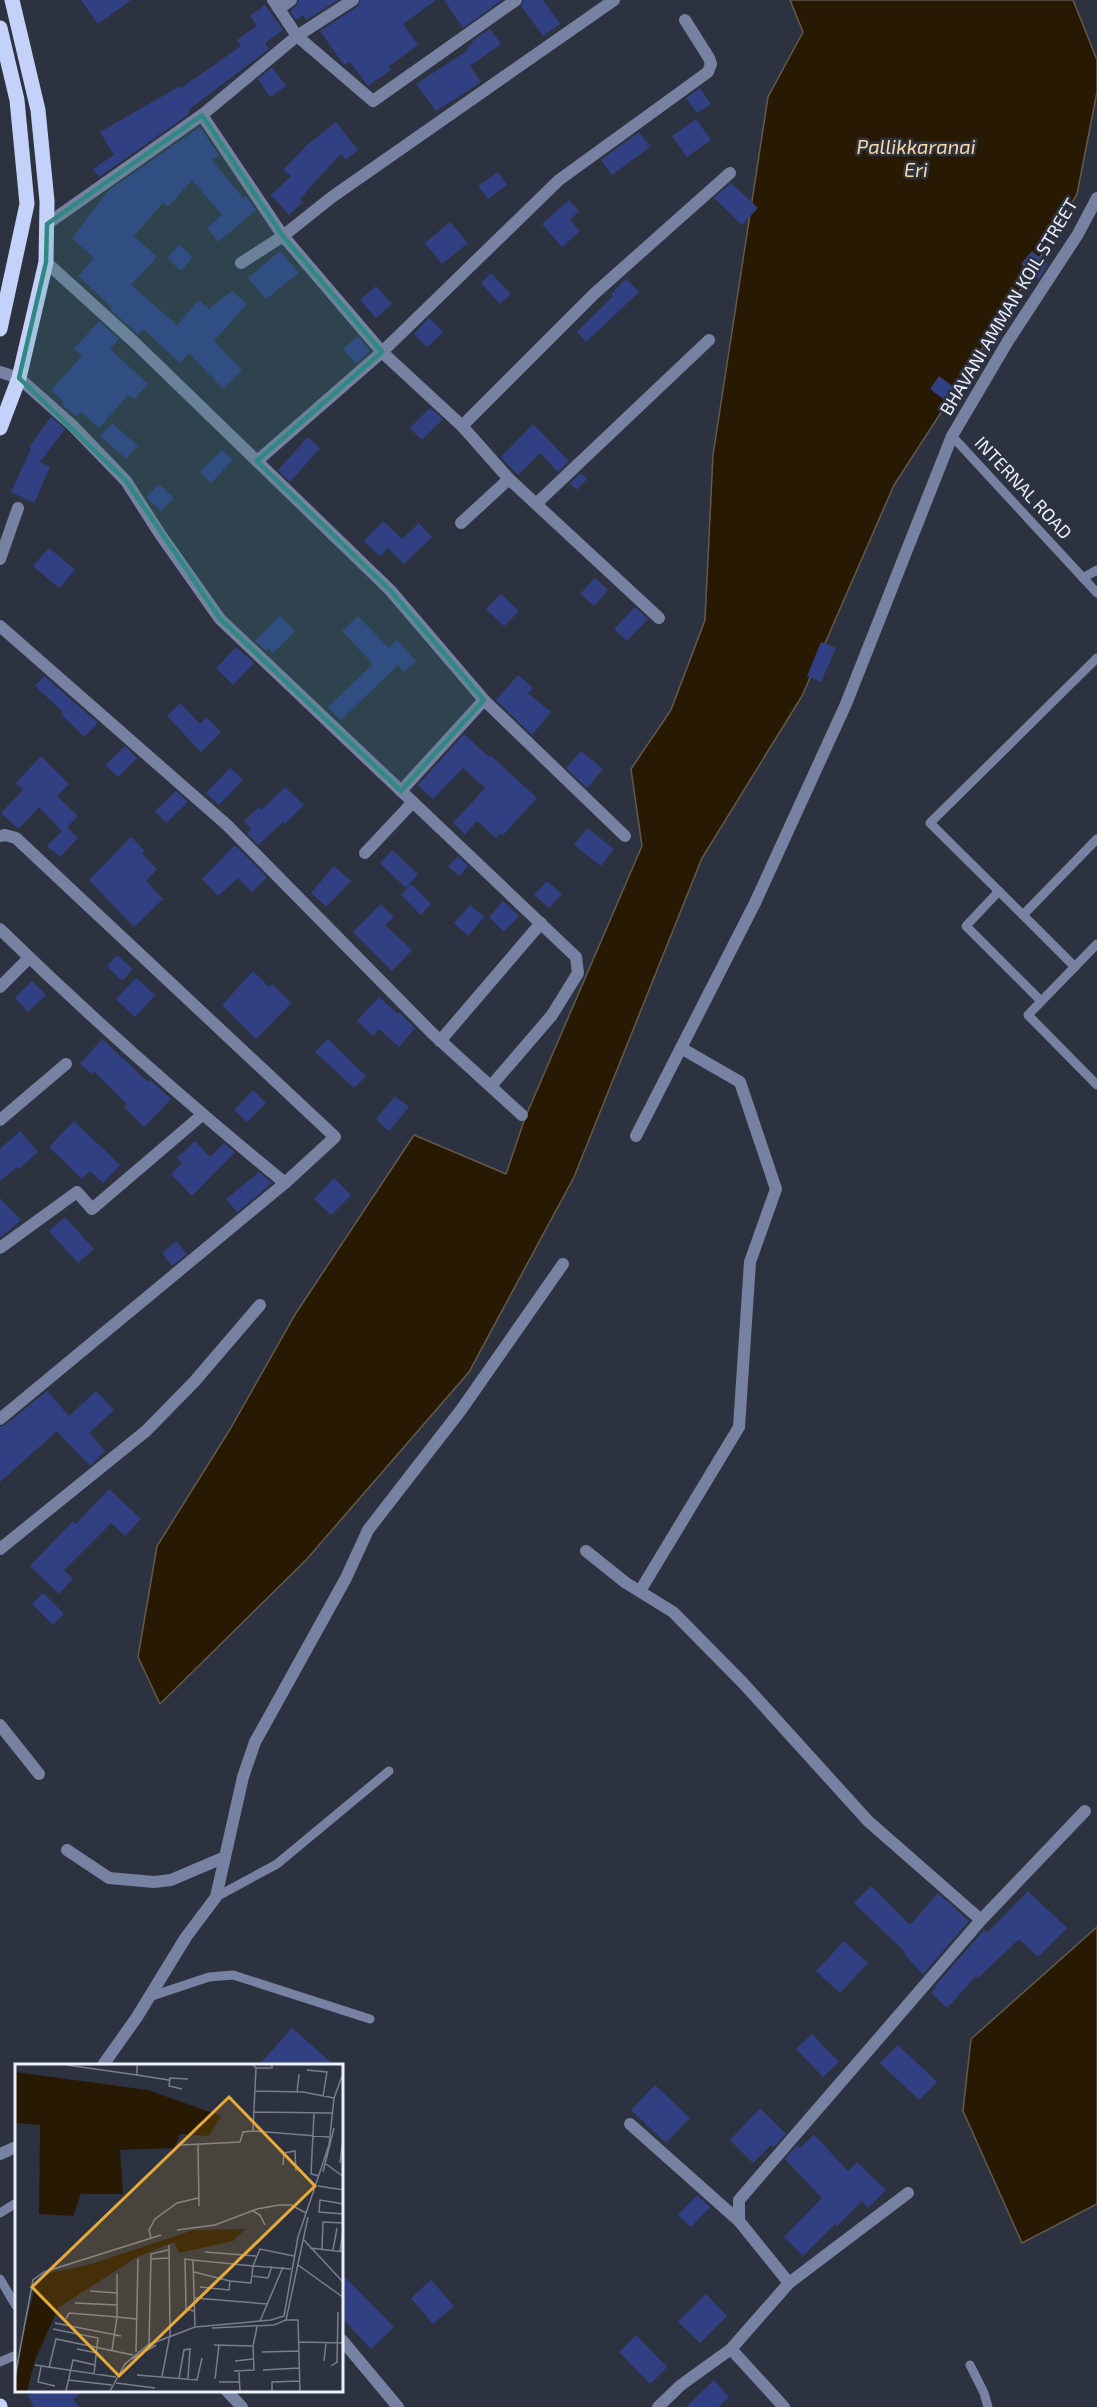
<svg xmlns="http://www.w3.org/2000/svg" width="1097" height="2407" viewBox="0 0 1097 2407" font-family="'Exo 2',sans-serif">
<rect width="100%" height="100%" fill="#2d3240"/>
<!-- water -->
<g fill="#281a02" stroke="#635a4c" stroke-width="1.5">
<polygon points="790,0 1073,0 1097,60 1097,92 1077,194 1026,281 894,485 802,696 702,858 574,1177 469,1372 306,1560 160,1704 138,1657 157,1546 229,1431 296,1313 414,1135 506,1174 525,1118 642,846 631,769 671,710 705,620 713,455 768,97 803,32"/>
<polygon points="1097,1927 1097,2204 1022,2243 963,2111 971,2039"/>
</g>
<!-- building -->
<g fill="#314082">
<polygon points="81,0 131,0 98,24"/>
<polygon points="299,0 338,0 306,20 303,15 296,20 290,11 296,6"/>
<polygon points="361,0 436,0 403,24 418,45 389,66 391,70 368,86 350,62 344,65 320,31 357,7"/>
<polygon points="444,0 502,0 463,28"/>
<polygon points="524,0 543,0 560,24 543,36 521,6"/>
<polygon points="265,5 283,30 265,43 269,49 192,107 188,112 189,114 99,177 93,169 114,155 100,132 180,86 181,88 241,46 237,40 257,26 250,16"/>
<polygon points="490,29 501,44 470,66 481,82 436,111 416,84 468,50 467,48 473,43 472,41"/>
<polygon points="272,67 286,86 270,97 258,79"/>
<polygon points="700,88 711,104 697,113 686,98"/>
<polygon points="696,119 711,140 687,157 672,136"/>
<polygon points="336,122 358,150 346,160 341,154 321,175 300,199 303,202 289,215 271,195 291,176 283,170 307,145"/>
<polygon points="200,127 219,155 212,160 243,198 246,196 256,210 218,242 207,228 222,215 192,180 168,207 163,203 134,236 157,257 131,285 177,325 199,300 209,309 232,291 247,304 214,341 242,370 223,389 189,353 180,363 143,329 138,334 110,309 112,307 78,276 94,258 72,238 109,190"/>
<polygon points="639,132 650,147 612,175 601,160"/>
<polygon points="498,172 507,185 488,199 478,186"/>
<polygon points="731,183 758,208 742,225 714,198"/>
<polygon points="569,200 579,211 570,220 580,231 562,247 542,224"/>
<polygon points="450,222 468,243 442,264 425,243"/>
<polygon points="179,245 193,257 181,271 167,258"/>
<polygon points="280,251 299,273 266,299 248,278"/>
<polygon points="1032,251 1048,264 1039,279 1021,264"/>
<polygon points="491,273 511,294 500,304 481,283"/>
<polygon points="626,279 639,292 586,342 577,332 613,296 611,294"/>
<polygon points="376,286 392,304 376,318 360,300"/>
<polygon points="429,318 443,332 427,347 414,334"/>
<polygon points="99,321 119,339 110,349 148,384 134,399 128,395 99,428 81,412 75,416 61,404 63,401 51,390 82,356 74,349"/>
<polygon points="358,336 370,351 356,364 343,349"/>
<polygon points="939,376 959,391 950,404 930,389"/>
<polygon points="430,408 443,419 422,440 410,428"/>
<polygon points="51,417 65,429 40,462 50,467 34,503 11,492 31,449 29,447"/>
<polygon points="112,423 138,446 126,459 100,436"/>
<polygon points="533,424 569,461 558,472 540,453 518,475 501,457"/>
<polygon points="308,437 320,448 290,482 278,470"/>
<polygon points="222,450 233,460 211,483 200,472"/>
<polygon points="581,473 587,479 576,490 570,483"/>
<polygon points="159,484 174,498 161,511 146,497"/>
<polygon points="383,521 402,539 419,523 432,537 404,564 388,548 380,556 364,541"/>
<polygon points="49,548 75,570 59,588 33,566"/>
<polygon points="595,578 608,590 594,606 580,594"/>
<polygon points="501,594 519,611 504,626 486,609"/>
<polygon points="635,607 648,619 627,641 614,629"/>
<polygon points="280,616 295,631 273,653 268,648 266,651 255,641"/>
<polygon points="358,616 389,648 397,640 416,661 404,672 398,665 341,720 328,707 373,664 342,631"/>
<polygon points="821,642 836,648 821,682 807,676"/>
<polygon points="236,647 254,663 233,685 216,668"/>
<polygon points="518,675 533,688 528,693 551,712 532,735 496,700"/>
<polygon points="44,676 98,723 84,737 61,714 63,712 35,686"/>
<polygon points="180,703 200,724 206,717 221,732 201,752 167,716"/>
<polygon points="464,734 489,757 490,755 537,798 503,835 500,833 496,838 477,821 465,834 453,823 485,788 463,768 433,799 418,785"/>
<polygon points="125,746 137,758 118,777 106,765"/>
<polygon points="581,751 603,769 587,788 566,768"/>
<polygon points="41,756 69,784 57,796 78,816 67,827 78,838 60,857 47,846 62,831 39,807 18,829 1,813 23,790 16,783"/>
<polygon points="230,768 243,780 219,805 206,793"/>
<polygon points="285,787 304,805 285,824 283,822 258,845 247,833 251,829 244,821 259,807 262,810"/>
<polygon points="176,791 188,802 166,823 155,811"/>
<polygon points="587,828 614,849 601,866 574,845"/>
<polygon points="131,837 145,851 142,854 157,869 146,881 163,899 134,927 89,880"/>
<polygon points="235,845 267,877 252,892 238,878 218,896 202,879"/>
<polygon points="392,850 418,874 406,888 380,863"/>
<polygon points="458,856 468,866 459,876 448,866"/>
<polygon points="334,866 351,881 326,907 311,893"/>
<polygon points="547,881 562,894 549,908 534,895"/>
<polygon points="411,884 431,904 421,915 401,895"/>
<polygon points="503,901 519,916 504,932 489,917"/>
<polygon points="381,904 394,917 385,925 412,950 392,971 353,932"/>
<polygon points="470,905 484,917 468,936 454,923"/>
<polygon points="117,955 133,969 122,981 107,966"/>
<polygon points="253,971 269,987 272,984 291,1003 256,1039 222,1005"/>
<polygon points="136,978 155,995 135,1017 116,999"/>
<polygon points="32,981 46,995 28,1012 15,998"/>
<polygon points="379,997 398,1014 399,1012 415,1028 399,1047 379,1029 373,1036 357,1021"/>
<polygon points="102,1039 148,1082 150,1080 171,1099 144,1127 124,1107 127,1104 94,1071 92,1074 80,1064"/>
<polygon points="328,1039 366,1076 354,1088 315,1052"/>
<polygon points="253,1090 266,1103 247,1122 234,1110"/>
<polygon points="395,1096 409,1107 389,1131 376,1119"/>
<polygon points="74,1121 120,1165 103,1183 90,1171 82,1179 49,1147"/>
<polygon points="20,1131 38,1152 19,1169 17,1167 0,1181 0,1149"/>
<polygon points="195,1141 210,1157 224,1143 235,1152 192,1196 171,1174 182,1163 177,1158"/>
<polygon points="259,1172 272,1183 237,1212 226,1199"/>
<polygon points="334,1178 351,1195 331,1215 314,1199"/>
<polygon points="0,1198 21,1220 0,1238"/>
<polygon points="65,1217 94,1249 78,1263 49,1231"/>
<polygon points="176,1241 187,1254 172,1266 162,1253"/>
<polygon points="47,1391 69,1416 96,1391 114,1410 89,1433 105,1451 90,1466 57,1431 0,1482 0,1427 5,1425"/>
<polygon points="109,1489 141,1519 125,1536 111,1523 64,1570 73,1579 59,1594 30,1566 73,1521 76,1524"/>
<polygon points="43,1593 64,1614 53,1625 32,1604"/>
<polygon points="871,1886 910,1925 938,1893 969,1921 923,1974 904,1954 905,1952 854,1903"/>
<polygon points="1028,1891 1067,1928 1038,1957 1019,1939 978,1978 976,1976 947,2008 931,1993 936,1987 935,1986 984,1930 987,1933"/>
<polygon points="844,1941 868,1963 840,1993 816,1971"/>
<polygon points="292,2028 318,2051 334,2065 259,2065"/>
<polygon points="812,2034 839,2062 823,2077 796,2049"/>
<polygon points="898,2045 937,2082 919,2100 880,2063"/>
<polygon points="655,2085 690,2118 666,2143 631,2110"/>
<polygon points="760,2108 786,2134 774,2147 771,2145 753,2163 730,2140"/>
<polygon points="814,2135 848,2171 857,2162 886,2190 868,2208 862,2201 837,2226 835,2224 803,2256 784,2237 822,2198 785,2159 797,2145 800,2148"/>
<polygon points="697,2195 710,2207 691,2227 678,2215"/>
<polygon points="342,2274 394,2327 371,2349 342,2318"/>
<polygon points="431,2280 454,2306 433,2324 411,2298"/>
<polygon points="706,2294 727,2316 700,2343 678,2322"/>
<polygon points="636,2335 667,2367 650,2384 619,2352"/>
<polygon points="714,2380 729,2397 719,2407 686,2407"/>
<polygon points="38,2391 83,2391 73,2399 79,2407 34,2407 28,2395"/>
</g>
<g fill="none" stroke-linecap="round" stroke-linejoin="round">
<!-- service -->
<g stroke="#7781a1" stroke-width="9">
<polyline points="952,436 1097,593"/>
<polyline points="1083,578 1097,570"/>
<polyline points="1097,658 930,823 1023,915 1097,839"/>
<polyline points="999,891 966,926 1041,1001"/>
<polyline points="1023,915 1075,967"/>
<polyline points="1097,944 1028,1015 1097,1085"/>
<polyline points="216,1897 277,1864 389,1771"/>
<polyline points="149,1997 209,1977 233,1975 370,2019"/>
<polyline points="0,2213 16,2203"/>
<polyline points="0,2279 16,2306"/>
<polyline points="0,2362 16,2355"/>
<polyline points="970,2365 984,2393 988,2407"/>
</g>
<!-- minor -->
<g stroke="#7781a1" stroke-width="12">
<polyline points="273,0 297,36 373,101 516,0"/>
<polyline points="279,9 291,0"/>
<polyline points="202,115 283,236 382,352 257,461"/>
<polyline points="47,224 202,115 297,36 353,0"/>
<polyline points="46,262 133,341 390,590 484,700 625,836"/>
<polyline points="241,263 283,236 332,197 614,0"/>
<polyline points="0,372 19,378 72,425 126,481 160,534 220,619 576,957 578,973 552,1015 491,1086"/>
<polyline points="462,426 594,294 730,173"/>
<polyline points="537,503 709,340"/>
<polyline points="461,523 509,479"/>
<polyline points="0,559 18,508"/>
<polyline points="659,618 509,479 462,426 382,352 559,180 708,72 711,64 709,58 685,20"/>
<polyline points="0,626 227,825 432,1033 522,1115"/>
<polyline points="401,791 484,700"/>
<polyline points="0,836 5,835 16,838 335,1137 285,1183"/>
<polyline points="365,853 413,802"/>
<path d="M0 929C91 1018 186 1102 285 1183L0 1419"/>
<polyline points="0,987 29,958"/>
<polyline points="440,1041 541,923"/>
<polyline points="0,1120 66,1064"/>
<polyline points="636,1136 755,903 846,704 952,436 1008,341 1078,234 1097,198"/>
<polyline points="0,1248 77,1192 92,1209 202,1115"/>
<polyline points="0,1549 146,1431 194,1382 260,1305"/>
<polyline points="586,1551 626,1583 673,1612 743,1683 868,1821 981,1920"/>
<polyline points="640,1591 739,1427 750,1262 776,1189 740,1082 681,1048"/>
<polyline points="0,1725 39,1774"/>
<polyline points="67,1850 109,1878 154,1882 171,1880 225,1857"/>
<polyline points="103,2065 137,2017 186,1937 216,1897 243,1777 255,1742 346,1578 368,1530 461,1410 563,1264"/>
<polyline points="630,2124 739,2221"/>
<polyline points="0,2154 16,2147"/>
<polyline points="789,2283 908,2193"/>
<polyline points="342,2340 398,2407"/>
<polyline points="731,2349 784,2407"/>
<polyline points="226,2390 242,2407"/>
<polyline points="658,2407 681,2385 731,2349 789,2283 739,2221 739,2200 981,1920 1085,1811"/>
</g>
<!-- primary -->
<g stroke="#c4d1f9" stroke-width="15">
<polyline points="0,28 17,100 27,204 0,329"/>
<polyline points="0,428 19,378 46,262 47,201 38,110 12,0"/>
<polyline points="0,2406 0,2407"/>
</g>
</g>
<!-- marked area -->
<path fill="#308883" fill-opacity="0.2" stroke="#308883" stroke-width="4.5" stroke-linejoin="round" d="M202 115 283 236 382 352 257 461 390 590 484 700 401 791 220 619 126 481 19 378 46 262 47 224Z"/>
<g text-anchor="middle" stroke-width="5" stroke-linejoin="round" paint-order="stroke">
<!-- street labels -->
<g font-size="18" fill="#edf0fa" stroke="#2d3240">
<text transform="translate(1009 307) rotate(-59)" y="6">BHAVANI AMMAN KOIL STREET</text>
<text transform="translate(1023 488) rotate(47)" y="6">INTERNAL ROAD</text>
</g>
<!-- water labels -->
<g font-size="20" font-style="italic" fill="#fdd99e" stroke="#2d3240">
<text x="916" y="154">Pallikkaranai<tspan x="916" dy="23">Eri</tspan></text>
</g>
</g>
<!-- overview -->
<g transform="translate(15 2064)">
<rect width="328" height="328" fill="#2d3240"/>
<path d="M0 8 133 26 206 52 194 72 165 70 159 84 105 86 108 130H66L58 152 24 150 25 61 0 59ZM230 165 218 177 164 189 159 178 122 193 43 244 20 296 12 327H0L7 272 22 217 35 209 73 201 179 166Z" fill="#281a02"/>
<path fill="none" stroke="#7a7e8a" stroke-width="1.5" d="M52 1 122 11M122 1V11L154 16M238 1 241 4H257V1M292 6 312 8 308 32M167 25 154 22 155 14 173 15M240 27 288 28 319 34M282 28 284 10M239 48 317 49M299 50 296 110 304 112M238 67 241 4M183 80 184 142M166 81 225 78 228 68 238 67 314 73M325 99 328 74M311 100 329 113M268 101 269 89 280 87 281 107M308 108 319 64M303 122 329 126M329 140 305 136 304 148 329 150M238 147 245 151 250 161M162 166 200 161 242 145 264 141H276L291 149M136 174 134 166 140 155 162 139 183 134M288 175 329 219M295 184 329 188M307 185 308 158 329 159M318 186 322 164M325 187 328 166M190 188 241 192M136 195 154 194M178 196 170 195 171 245 179 247M283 201 329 234M179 208 215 217M238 212 253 214 257 202M185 223 214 226 215 217 236 219 238 202 276 205M75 227 102 229M180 234 252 240M60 239 102 241M51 255 54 249 102 253V210M271 256H283L285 327M245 257 268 203M40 259 106 272M180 262 178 196 238 202 245 185 279 192M197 264 259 261 271 256 293 153M38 265 83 274 79 310M284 278 329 279M199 281 238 282 242 263M134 282 136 190 153 186M62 285 82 289M97 286 102 253 121 255M121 288 123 195M247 288 284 287M117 295 141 281M220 297 238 295M309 297 311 279M20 301 101 313M316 302 322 298 323 248M26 303 23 318 40 322M34 304 41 275 118 291M248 306 284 304M219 307 239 306 238 282M224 308 225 327M122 311 182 316 187 294M147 312 155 271 154 181M0 313 18 216 29 208 146 171M164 314 169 286 175 285 173 315M200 315 204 281M53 316 97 321M204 318H224M101 319 140 324M51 327 58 296 80 301M95 327 110 300 133 281 180 263 256 256 269 252 283 173 314 81 319 34 329 7M257 327V318L285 317"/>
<path fill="#e8ab37" fill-opacity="0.15" stroke="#e8ab37" stroke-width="3" d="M214 33 300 122 104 312 17 223Z"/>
<rect width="328" height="328" fill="none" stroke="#edf0fa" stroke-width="3"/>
</g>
</svg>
